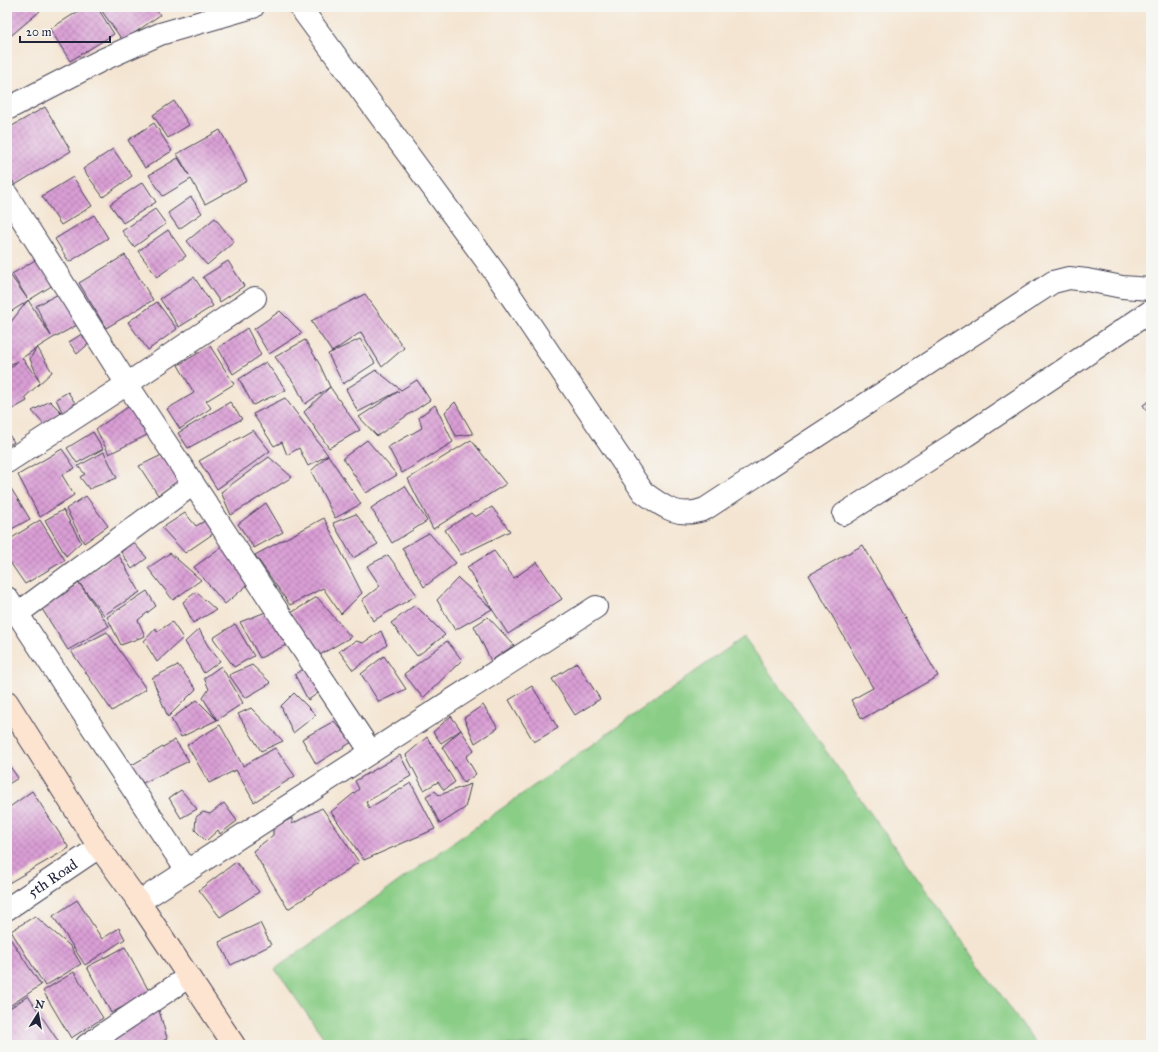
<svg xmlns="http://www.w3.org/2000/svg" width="1158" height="1052" viewBox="0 0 1158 1052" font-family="'IM FELL Great Primer',serif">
<defs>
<pattern id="building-cross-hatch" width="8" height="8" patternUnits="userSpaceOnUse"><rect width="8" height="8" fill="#da9fd5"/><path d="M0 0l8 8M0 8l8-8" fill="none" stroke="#b081ae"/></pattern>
</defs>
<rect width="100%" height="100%" fill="#f6f6f2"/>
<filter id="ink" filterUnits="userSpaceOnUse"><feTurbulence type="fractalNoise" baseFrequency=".025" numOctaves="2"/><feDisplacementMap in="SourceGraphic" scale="8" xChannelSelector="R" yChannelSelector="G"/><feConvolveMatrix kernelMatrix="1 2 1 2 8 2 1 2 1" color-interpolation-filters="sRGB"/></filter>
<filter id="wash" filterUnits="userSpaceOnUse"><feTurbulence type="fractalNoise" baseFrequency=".012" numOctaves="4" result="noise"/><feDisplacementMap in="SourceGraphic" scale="16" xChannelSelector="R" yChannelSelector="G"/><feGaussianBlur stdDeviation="0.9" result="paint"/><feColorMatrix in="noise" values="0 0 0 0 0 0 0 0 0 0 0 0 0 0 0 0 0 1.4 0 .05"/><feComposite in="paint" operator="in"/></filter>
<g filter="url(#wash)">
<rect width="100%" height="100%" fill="#f4e5d2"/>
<!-- grass -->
<polygon fill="#8acd86" stroke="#567860" points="744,637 1037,1045 329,1045 275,969"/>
<g id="blocks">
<!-- building -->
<g fill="url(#building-cross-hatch)">
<polygon points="7,7 36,7 40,11 7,39"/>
<polygon points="85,7 97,7 114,34 70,61 50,29"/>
<polygon points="99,7 154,7 160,15 123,41"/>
<polygon points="174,101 189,125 168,138 153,115"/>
<polygon points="45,107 71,151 15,185 7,172 7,129"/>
<polygon points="154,123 172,151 145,168 128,140"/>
<polygon points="220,130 247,181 205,204 191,179 163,196 149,175 178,158 189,175 177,154"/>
<polygon points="113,149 132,176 103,197 83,169"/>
<polygon points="73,177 92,206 61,225 42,196"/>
<polygon points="143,182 156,202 123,223 110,204"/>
<polygon points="191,197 202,213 179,229 168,213"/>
<polygon points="155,209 166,224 134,247 122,231"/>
<polygon points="94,215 108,238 69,262 55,239"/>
<polygon points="215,218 234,242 207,265 187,241"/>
<polygon points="168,230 186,256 157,277 138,251"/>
<polygon points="125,255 153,300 106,328 79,283"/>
<polygon points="37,259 53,285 7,314 7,276 10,275 27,298 12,274"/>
<polygon points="228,261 244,286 220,302 203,277"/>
<polygon points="194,277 213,306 179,327 160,299"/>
<polygon points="64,291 81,323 53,338 40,346 22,358 40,382 30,359 37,347 52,372 25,397 27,401 11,410 7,404 7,371 18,361 7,366 7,327 28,300 51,336 36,306"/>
<polygon points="365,294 404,348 382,367 361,332 332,352 311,321"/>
<polygon points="157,302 177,329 148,350 128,322"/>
<polygon points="280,311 302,333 269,354 254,329"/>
<polygon points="247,328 261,355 233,374 218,348"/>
<polygon points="85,332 93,340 77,354 69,342"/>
<polygon points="360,339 375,363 343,384 328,354"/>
<polygon points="305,340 320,365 330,387 305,404 295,384 275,357"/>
<polygon points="210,346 234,384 206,401 211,408 180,429 167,409 194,393 178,365"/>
<polygon points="266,362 286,390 253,405 239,379"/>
<polygon points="376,370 401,390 417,380 430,400 377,436 359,417 399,391 358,412 346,389"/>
<polygon points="330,387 360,430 329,448 304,412"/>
<polygon points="68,392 75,403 63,414 45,426 32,411 50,401 63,414 56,399"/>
<polygon points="285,398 328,455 308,466 299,448 287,455 282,442 274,446 253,414"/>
<polygon points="1151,400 1151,417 1143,405"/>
<polygon points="230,402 242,419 188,448 178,433"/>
<polygon points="455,402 473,434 456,436 445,412"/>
<polygon points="131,405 153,432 109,454 96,429"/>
<polygon points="435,405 453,442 402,473 388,447 422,428 419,417"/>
<polygon points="253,430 270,451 217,489 199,461"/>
<polygon points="7,432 14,442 7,446"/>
<polygon points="93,432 103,449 77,463 67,448"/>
<polygon points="367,440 397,475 366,493 343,458"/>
<polygon points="471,440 506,484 433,529 408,479"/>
<polygon points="62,449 75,468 62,475 74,495 40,517 18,475"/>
<polygon points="104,452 117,478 89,489 80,477 85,474 78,466"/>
<polygon points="166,453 186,480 158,495 139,466"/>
<polygon points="328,455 361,504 335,518 311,471"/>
<polygon points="269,457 292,477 231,515 221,492"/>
<polygon points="7,482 30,519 8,531 7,530"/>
<polygon points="405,486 427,521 392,543 371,508"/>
<polygon points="86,496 108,526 84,543 66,509"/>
<polygon points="266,503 283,532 254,548 238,524"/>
<polygon points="492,507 510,531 461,555 445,530 471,513 475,517"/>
<polygon points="63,510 81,542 66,556 45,520"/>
<polygon points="185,513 196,526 210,518 217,531 185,553 162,528"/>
<polygon points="356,514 378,544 353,558 333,523"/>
<polygon points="324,518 362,593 341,614 323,588 290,605 255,555"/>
<polygon points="40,520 65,560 25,584 7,558 7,541"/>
<polygon points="429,533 456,563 424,587 402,548"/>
<polygon points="133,542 147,558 132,569 121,552"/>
<polygon points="224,545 251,582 225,604 194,567"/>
<polygon points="863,545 938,676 862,719 851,700 873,688 809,575"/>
<polygon points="494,551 514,578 537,562 562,599 508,634 492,609 455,630 437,600 458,578 492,609 467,567"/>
<polygon points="170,553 201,580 173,600 148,568"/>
<polygon points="118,554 140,592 104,615 77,580"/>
<polygon points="388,555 417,595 373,621 362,600 380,586 367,566"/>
<polygon points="79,583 109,626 68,650 42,609"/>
<polygon points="147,591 156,606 138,620 145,636 121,645 107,617"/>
<polygon points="196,592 216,610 193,623 183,602"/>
<polygon points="317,597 351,637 316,657 291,613"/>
<polygon points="415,605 445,635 417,656 391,623"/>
<polygon points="271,610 290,643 260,658 240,622"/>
<polygon points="488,617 514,645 491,661 474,626"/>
<polygon points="172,622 183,638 157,662 144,641 156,628 157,632"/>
<polygon points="235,624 254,656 234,667 213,638"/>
<polygon points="199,629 208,646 220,661 204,673 185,642"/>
<polygon points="381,631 387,645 353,670 339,651 356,641 363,643"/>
<polygon points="107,632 146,689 112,711 71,651"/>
<polygon points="447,641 462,660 423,698 404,674"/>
<polygon points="384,656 406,689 379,702 361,674"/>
<polygon points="577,663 600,699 575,715 552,679"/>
<polygon points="178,665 196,689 168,717 152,678"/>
<polygon points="252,665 271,683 245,698 229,675"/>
<polygon points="221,666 243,703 217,720 203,698 209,689 204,678"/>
<polygon points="306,667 324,689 308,700 295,675"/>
<polygon points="532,686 558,728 534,742 509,700"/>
<polygon points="294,693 316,715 293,733 281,706"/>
<polygon points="197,700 217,720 181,737 171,719"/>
<polygon points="483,705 498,728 475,743 464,718"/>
<polygon points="251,708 283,741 261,751 238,714"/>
<polygon points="451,716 461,730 441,743 433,732"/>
<polygon points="334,721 352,742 316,764 302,739"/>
<polygon points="220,725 243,766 275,748 295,776 254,802 236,770 209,783 187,745"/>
<polygon points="461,730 474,750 466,757 476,774 464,783 442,747"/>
<polygon points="427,737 455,782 444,790 438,782 424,790 406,755"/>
<polygon points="175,740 189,761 143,783 130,766"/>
<polygon points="400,755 411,776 366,802 369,808 411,783 435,829 364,860 331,812 359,789 355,781"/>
<polygon points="7,762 18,778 7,785"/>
<polygon points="471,784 465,808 440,824 426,796 435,791 439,795"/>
<polygon points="181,790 197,809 181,818 169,798"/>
<polygon points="32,791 69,848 7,884 7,809"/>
<polygon points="224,803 237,821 220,834 218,830 206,841 195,830 196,817 203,812 210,814"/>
<polygon points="322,808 359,862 288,909 253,851 273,835 273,828 292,818 292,824"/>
<polygon points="236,862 259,892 220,917 199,890"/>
<polygon points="77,900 102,939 119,928 125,939 85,965 53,916"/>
<polygon points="35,916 70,946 81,964 45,986 11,931"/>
<polygon points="260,923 271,945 231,965 219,942"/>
<polygon points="7,934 41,985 8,1007 7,1005"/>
<polygon points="125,947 150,993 111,1013 87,967"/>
<polygon points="74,972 103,1018 71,1038 43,991"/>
<polygon points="28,996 58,1041 52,1045 7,1045 7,1010"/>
<polygon points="158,1007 167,1038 157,1045 100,1045"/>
</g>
</g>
</g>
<g filter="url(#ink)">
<use href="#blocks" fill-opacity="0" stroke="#423f52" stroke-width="1"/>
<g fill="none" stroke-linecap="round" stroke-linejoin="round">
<!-- minor casing -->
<g stroke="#423f52" stroke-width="24">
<g id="minor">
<path d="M300 7 496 274 643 492C663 507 679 519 705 509L1053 282 1069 278 1087 280 1122 287 1151 289"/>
<polyline points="7,109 102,60 160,34 253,7"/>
<polyline points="7,195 127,384 371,752"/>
<polyline points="7,462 127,384 255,298"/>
<polyline points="844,514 955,443 1151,311"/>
<polyline points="7,598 187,871"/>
<polyline points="17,614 193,484"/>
<polyline points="139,902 596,607"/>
<path id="s1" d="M7 909 99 847"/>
<polyline points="87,1045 188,977"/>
</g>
</g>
<!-- secondary casing -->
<g stroke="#423f52" stroke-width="24">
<polyline id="secondary" points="7,702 99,847 139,902 234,1045"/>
</g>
<!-- minor -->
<use href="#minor" stroke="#fff" stroke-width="22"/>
<!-- secondary -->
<use href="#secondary" stroke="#fde4d1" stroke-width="22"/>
</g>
</g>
<g text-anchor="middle" stroke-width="3" stroke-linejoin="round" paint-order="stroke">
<!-- street labels -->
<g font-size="15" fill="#22223b" stroke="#f6f6f2">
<text dy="5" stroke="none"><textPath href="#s1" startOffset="55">5th Road</textPath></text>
</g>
</g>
<!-- margin -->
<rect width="1158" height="1052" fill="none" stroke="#f6f6f2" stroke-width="24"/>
<!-- north arrow -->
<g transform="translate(38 1014) rotate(11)" stroke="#f6f6f2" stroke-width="3" paint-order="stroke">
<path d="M0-3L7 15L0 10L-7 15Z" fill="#22223b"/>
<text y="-6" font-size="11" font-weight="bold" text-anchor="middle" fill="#22223b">N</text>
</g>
<!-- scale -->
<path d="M20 36v6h90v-6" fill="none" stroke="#22223b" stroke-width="2"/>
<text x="26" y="36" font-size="12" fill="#22223b" stroke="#f6f6f2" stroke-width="3" paint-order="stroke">20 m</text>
</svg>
